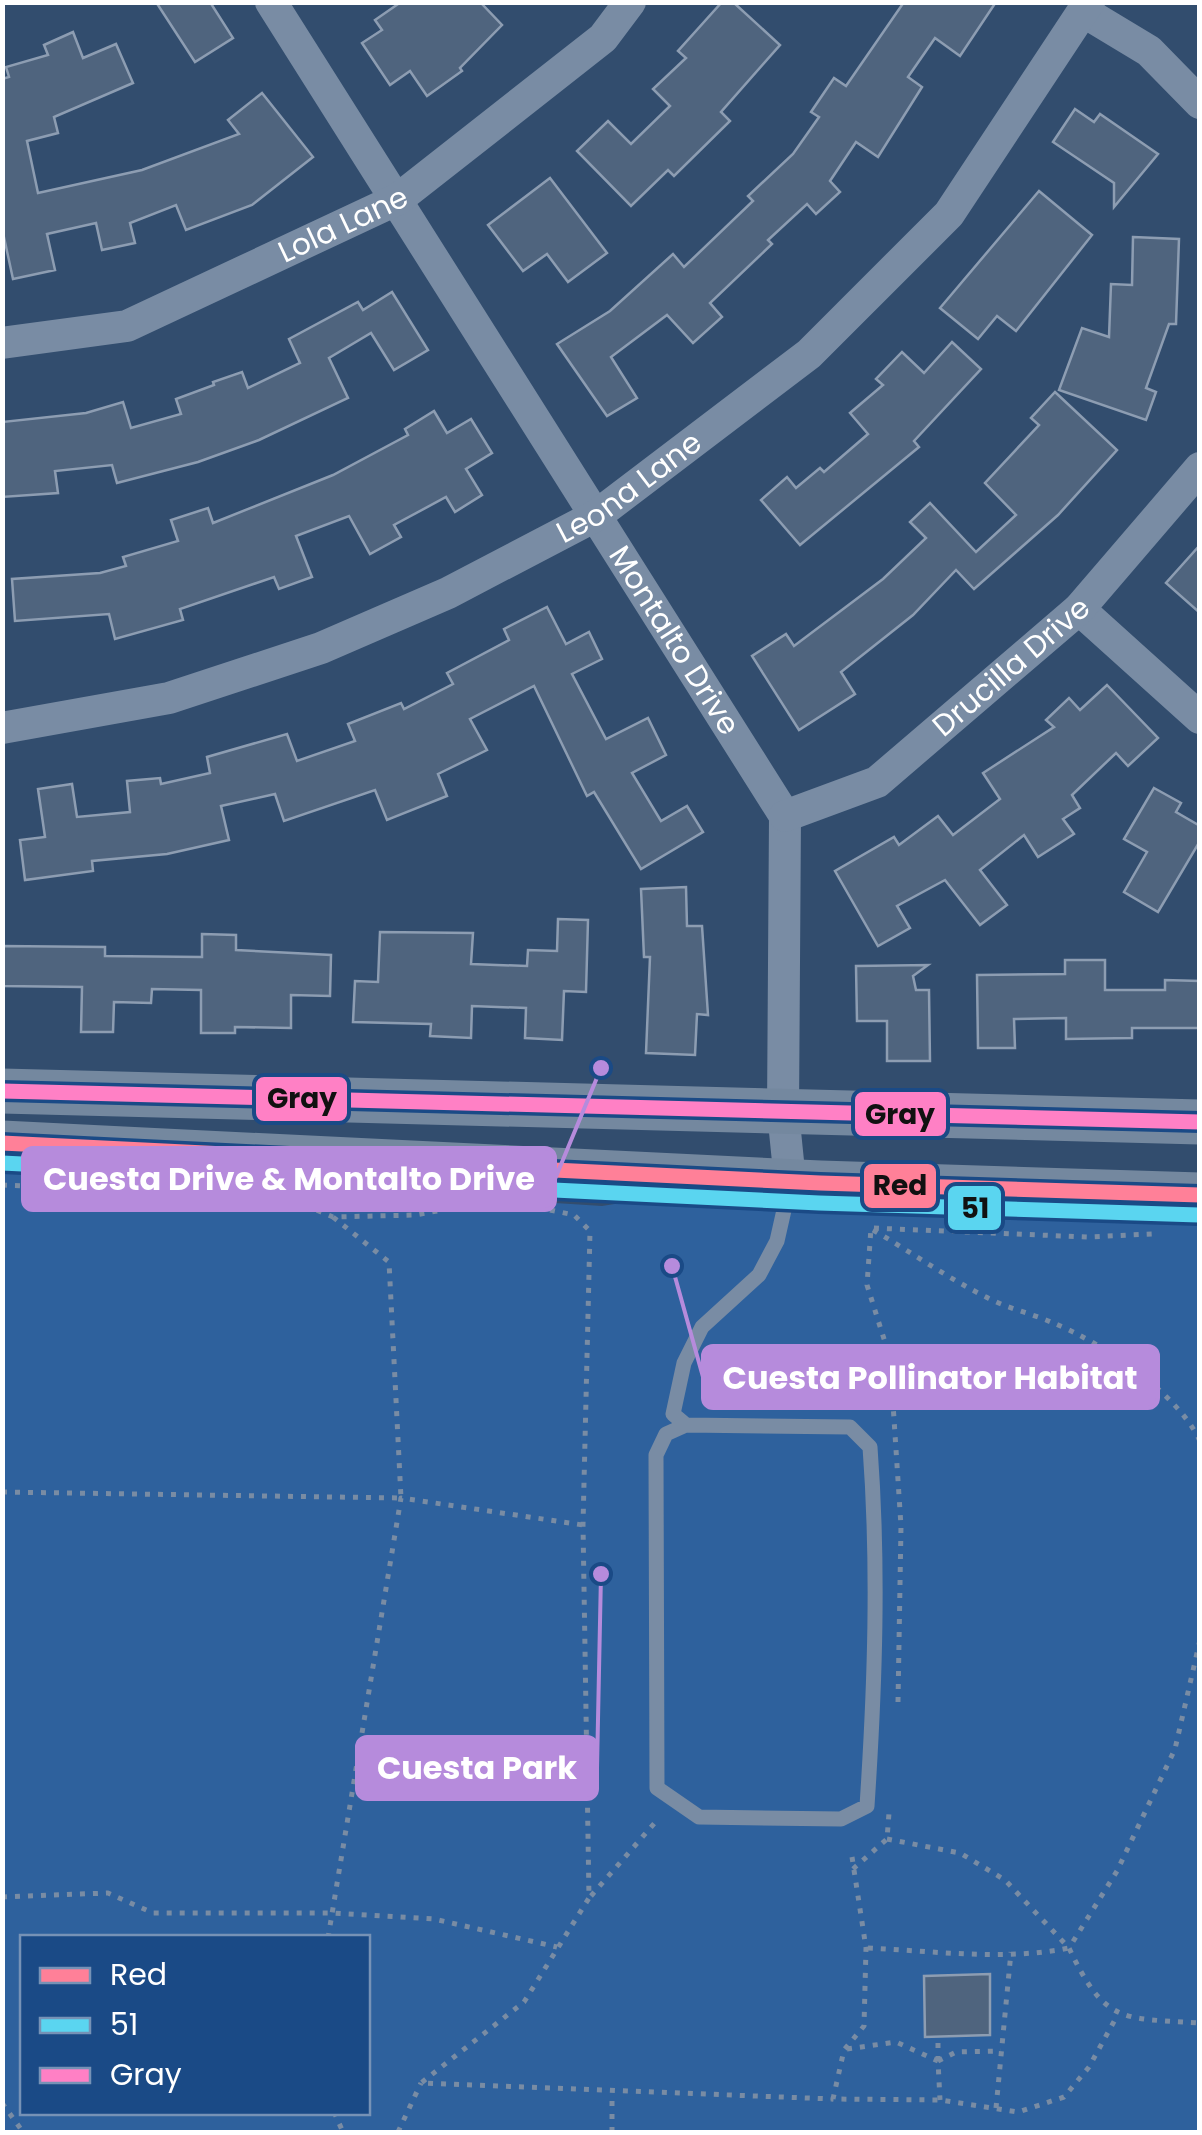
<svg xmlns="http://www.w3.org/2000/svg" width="1202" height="2135" viewBox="0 0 1202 2135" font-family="Poppins,sans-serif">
<rect width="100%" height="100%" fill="#324d6e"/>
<!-- green -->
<path fill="#2e619d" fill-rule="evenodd" d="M2 1168 602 1206 633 1201 1199 1210V2132H3ZM22 1938H368V2112H22Z"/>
<!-- building -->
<g fill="#4f647e" stroke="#8d9db2" stroke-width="2.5">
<polygon points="156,2 210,2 233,38 195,62"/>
<polygon points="401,2 480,2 502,25 460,68 462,71 427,96 410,71 390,85 362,43 382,30 375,20"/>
<polygon points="722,2 733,2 780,45 721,112 730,121 674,176 668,170 631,206 577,151 608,121 631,144 670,106 653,89 686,58 678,51"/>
<polygon points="904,2 996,2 960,56 935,38 908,77 922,87 878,157 856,142 830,181 840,192 816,214 807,204 768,240 772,244 710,303 722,317 693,343 667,315 611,357 637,398 607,416 557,344 610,311 673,254 684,267 753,201 748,196 793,154 819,117 811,112 834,78 846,86"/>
<polygon points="73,32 83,58 116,44 133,83 54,117 58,133 27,141 38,193 142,170 239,134 228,120 262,93 313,157 252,205 186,230 176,205 130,223 135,243 102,250 96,223 47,234 55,270 13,279 2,228 2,79 9,77 6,67 48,55 44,45"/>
<polygon points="1075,109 1094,122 1100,114 1158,154 1114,207 1114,183 1053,142"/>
<polygon points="550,178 607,253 568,282 547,254 523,271 488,225"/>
<polygon points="1039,191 1092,235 1016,331 997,316 978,339 940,308"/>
<polygon points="1133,237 1179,239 1176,324 1169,324 1146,388 1156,392 1146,420 1059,390 1082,328 1109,337 1111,284 1132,285"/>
<polygon points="392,292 428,350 394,370 371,333 329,358 348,398 259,440 198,462 117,483 112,465 55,471 58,493 2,497 2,422 86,413 123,402 131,428 181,414 176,399 214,385 213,382 242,372 248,388 300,363 289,339 358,302 363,310"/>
<polygon points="952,342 981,369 914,441 919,447 800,545 761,500 787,477 796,488 820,468 824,472 868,434 850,413 883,385 876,379 902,352 924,373"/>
<polygon points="1055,392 1117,450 1058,515 974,589 956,570 913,615 841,672 855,694 799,730 752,656 786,634 794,646 883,579 926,538 910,522 930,503 976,552 1016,515 985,483 1039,425 1031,418"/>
<polygon points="434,411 447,433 471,419 492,453 466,469 482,495 455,512 446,497 394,525 401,537 370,554 349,516 296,536 312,577 279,589 274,577 180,609 183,620 115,639 109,614 15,621 12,579 100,573 126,566 123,557 178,541 171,520 208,508 213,523 333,475 408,435 405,429"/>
<polygon points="1200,545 1200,613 1166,583"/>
<polygon points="547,607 566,644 589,632 602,659 572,674 606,739 648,718 666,755 632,773 661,821 687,806 703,832 641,869 594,792 587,796 534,686 470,719 487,750 438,774 447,796 387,820 375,790 284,821 275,794 221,806 229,840 167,854 92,861 93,871 25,880 20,840 45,837 38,789 72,784 77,817 130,812 127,781 160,778 161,784 210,773 207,757 287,734 297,761 355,741 348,724 401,703 404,709 453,684 447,673 509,640 504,629"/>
<polygon points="1107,685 1158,738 1128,766 1116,753 1072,795 1080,808 1063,819 1074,834 1038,857 1024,835 980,870 1007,905 980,925 945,880 897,906 910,928 878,946 835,871 894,837 899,845 938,816 953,835 1000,799 983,773 1054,727 1046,720 1069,698 1080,710"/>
<polygon points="1154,788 1181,803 1176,812 1200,826 1200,841 1158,912 1124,892 1147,852 1124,839"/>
<polygon points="686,887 687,926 702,926 708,1015 697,1014 695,1055 646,1053 650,957 644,957 641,889"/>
<polygon points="558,919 588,920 586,992 564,991 562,1040 525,1038 526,1008 472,1006 471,1038 430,1036 431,1024 353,1022 355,981 378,982 380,932 473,933 471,964 527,966 528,950 557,951"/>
<polygon points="202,934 236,935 236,950 331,955 330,996 291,995 291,1028 235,1027 235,1033 201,1033 201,990 152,989 151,1003 114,1002 113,1032 81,1032 82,987 2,986 2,946 105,947 105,956 202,957"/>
<polygon points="1065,960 1105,960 1105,990 1165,990 1165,980 1200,981 1200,1028 1132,1028 1132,1038 1066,1039 1066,1018 1014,1019 1015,1048 978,1048 977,975 1065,974"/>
<polygon points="928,965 913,976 916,990 929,990 930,1061 887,1061 887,1021 857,1021 856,966"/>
<polygon points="990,1974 990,2035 925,2037 924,1976"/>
</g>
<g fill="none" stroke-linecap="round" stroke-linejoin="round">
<!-- path -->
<g stroke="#798ca4" stroke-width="5" stroke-dasharray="5 8" stroke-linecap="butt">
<polyline points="2,1185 81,1188"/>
<polyline points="281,1195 333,1217 415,1215 465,1206"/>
<polyline points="550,1210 574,1215 590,1231 583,1525 589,1898 524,2002 421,2083 833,2099"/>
<path d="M873 1230C911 1252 946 1277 986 1297 1006 1308 1030 1313 1051 1322 1101 1342 1177 1392 1200 1441"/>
<polyline points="2,1492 401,1498 389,1262 333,1217 333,1197"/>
<path d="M1200 1640 1175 1749 1117 1871 1069 1948C1105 2024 1121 2018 1200 2023"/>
<polyline points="898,1702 901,1526 890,1358 867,1285 871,1228 1087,1237 1152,1234"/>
<polyline points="887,1839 960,1853 1005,1880 1069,1948"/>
<polyline points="852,1857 866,1948 864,2026 844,2050 833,2099 940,2100 1018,2112 1064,2097 1089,2067 1117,2016"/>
<polyline points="853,1869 887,1839 889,1813"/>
<polyline points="591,1896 659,1818"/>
<polyline points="2,1897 108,1893 153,1913 331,1913 434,1919 557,1947"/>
<polyline points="328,1938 401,1498 583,1525"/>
<path d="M868 1948C933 1951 1005 1961 1069 1948"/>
<polyline points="847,2049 896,2042 938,2061 940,2100"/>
<polyline points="938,2061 956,2052 1001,2051"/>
<polyline points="938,2061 938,2036"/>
<polyline points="2,2103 23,2132"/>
<polyline points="996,2108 1011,1952"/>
<polyline points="334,2112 343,2132"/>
<polyline points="398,2132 421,2083"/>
<polyline points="612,2132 612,2094"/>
</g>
<!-- service -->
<path stroke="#798ca4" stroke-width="15" d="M686 1425 850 1427 870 1447C879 1568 875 1685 867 1806L841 1819 699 1817 657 1788 656 1455 666 1434 686 1425 673 1414 684 1363 702 1327 759 1275 777 1241 789 1188"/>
<!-- minor -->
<g stroke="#798ca4" stroke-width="32">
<path id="s1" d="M271 2 785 816 783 1112 790 1181"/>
<polyline points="1086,13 1149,51 1200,103"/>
<path id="s2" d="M2 343 127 326 398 199 603 38 630 2"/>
<polyline points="1079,609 1200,718"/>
<path id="s3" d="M2 728 169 698 321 648 448 593 597 515 809 354 949 214 1089 2"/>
<path id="s4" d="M785 816 877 782 1079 609 1200 468"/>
</g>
<!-- secondary -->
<g stroke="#74889f" stroke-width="45">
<polyline points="2,1091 1200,1122"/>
<polyline points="2,1143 820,1183 1200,1195"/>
</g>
<!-- bus-1 casing -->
<g stroke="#1a4a86" stroke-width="22">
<polyline id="bus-1" points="2,1143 820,1183 1200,1195"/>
</g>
<!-- bus-2 casing -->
<g stroke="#1a4a86" stroke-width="22">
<polyline id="bus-2" points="2,1163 819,1203 1199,1215"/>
</g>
<!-- bus-3 casing -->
<g stroke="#1a4a86" stroke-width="22">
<polyline id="bus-3" points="2,1091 1200,1122"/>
</g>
<!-- bus-1 -->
<use href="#bus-1" stroke="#ff8098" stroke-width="15"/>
<!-- bus-2 -->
<use href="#bus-2" stroke="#5ad5f0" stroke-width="15"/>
<!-- bus-3 -->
<use href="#bus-3" stroke="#ff80c5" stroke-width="15"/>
</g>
<g text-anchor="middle" stroke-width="9" stroke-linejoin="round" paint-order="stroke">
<!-- street labels -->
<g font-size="30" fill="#fff" stroke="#1a4a86">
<text dy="10" stroke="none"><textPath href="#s2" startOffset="365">Lola Lane</textPath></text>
<text dy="10" stroke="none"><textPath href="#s3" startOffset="678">Leona Lane</textPath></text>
<text dy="10" stroke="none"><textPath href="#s1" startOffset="755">Montalto Drive</textPath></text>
<text dy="10" stroke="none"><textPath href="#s4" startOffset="275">Drucilla Drive</textPath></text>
</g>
</g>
<!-- callouts -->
<path fill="none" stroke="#b68bdc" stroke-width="4" d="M601 1068L555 1179M672 1266L703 1377M601 1574L597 1768"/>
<g fill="#b68bdc" stroke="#1a4a86" stroke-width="4">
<circle cx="601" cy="1068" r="10"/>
<circle cx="672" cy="1266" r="10"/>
<circle cx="601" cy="1574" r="10"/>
</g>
<g fill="#b68bdc" stroke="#b68bdc" stroke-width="4">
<rect x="23" y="1148" width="532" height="62" rx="10"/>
<rect x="703" y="1346" width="455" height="62" rx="10"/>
<rect x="357" y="1737" width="240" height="62" rx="10"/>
</g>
<g font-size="32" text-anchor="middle" font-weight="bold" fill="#fff">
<text x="289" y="1190">Cuesta Drive &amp; Montalto Drive</text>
<text x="930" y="1389">Cuesta Pollinator Habitat</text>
<text x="477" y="1779">Cuesta Park</text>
</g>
<g stroke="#1a4a86" stroke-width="4">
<rect x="254" y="1075" width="95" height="48" rx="10" fill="#ff80c5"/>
<rect x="853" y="1090" width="95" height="48" rx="10" fill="#ff80c5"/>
<rect x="862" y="1162" width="76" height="48" rx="10" fill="#ff8098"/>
<rect x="946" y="1184" width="57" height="48" rx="10" fill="#5ad5f0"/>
</g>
<g font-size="28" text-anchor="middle" font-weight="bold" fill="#111">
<text x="302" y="1108">Gray</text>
<text x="900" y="1124">Gray</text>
<text x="900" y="1195">Red</text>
<text x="975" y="1218">51</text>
</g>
<!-- border -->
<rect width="1202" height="2135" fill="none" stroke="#ffffff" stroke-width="10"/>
<!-- legend -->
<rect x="20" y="1935" width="350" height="180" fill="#1a4a86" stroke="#7692b6" stroke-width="2.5"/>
<rect x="40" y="1968" width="50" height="15" fill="#ff8098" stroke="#7692b6" stroke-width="2.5"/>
<text x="110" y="1985" font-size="30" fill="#ffffff">Red</text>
<rect x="40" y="2018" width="50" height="15" fill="#5ad5f0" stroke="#7692b6" stroke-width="2.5"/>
<text x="110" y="2035" font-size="30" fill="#ffffff">51</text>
<rect x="40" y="2068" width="50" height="15" fill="#ff80c5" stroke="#7692b6" stroke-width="2.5"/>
<text x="110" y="2085" font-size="30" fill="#ffffff">Gray</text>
</svg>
